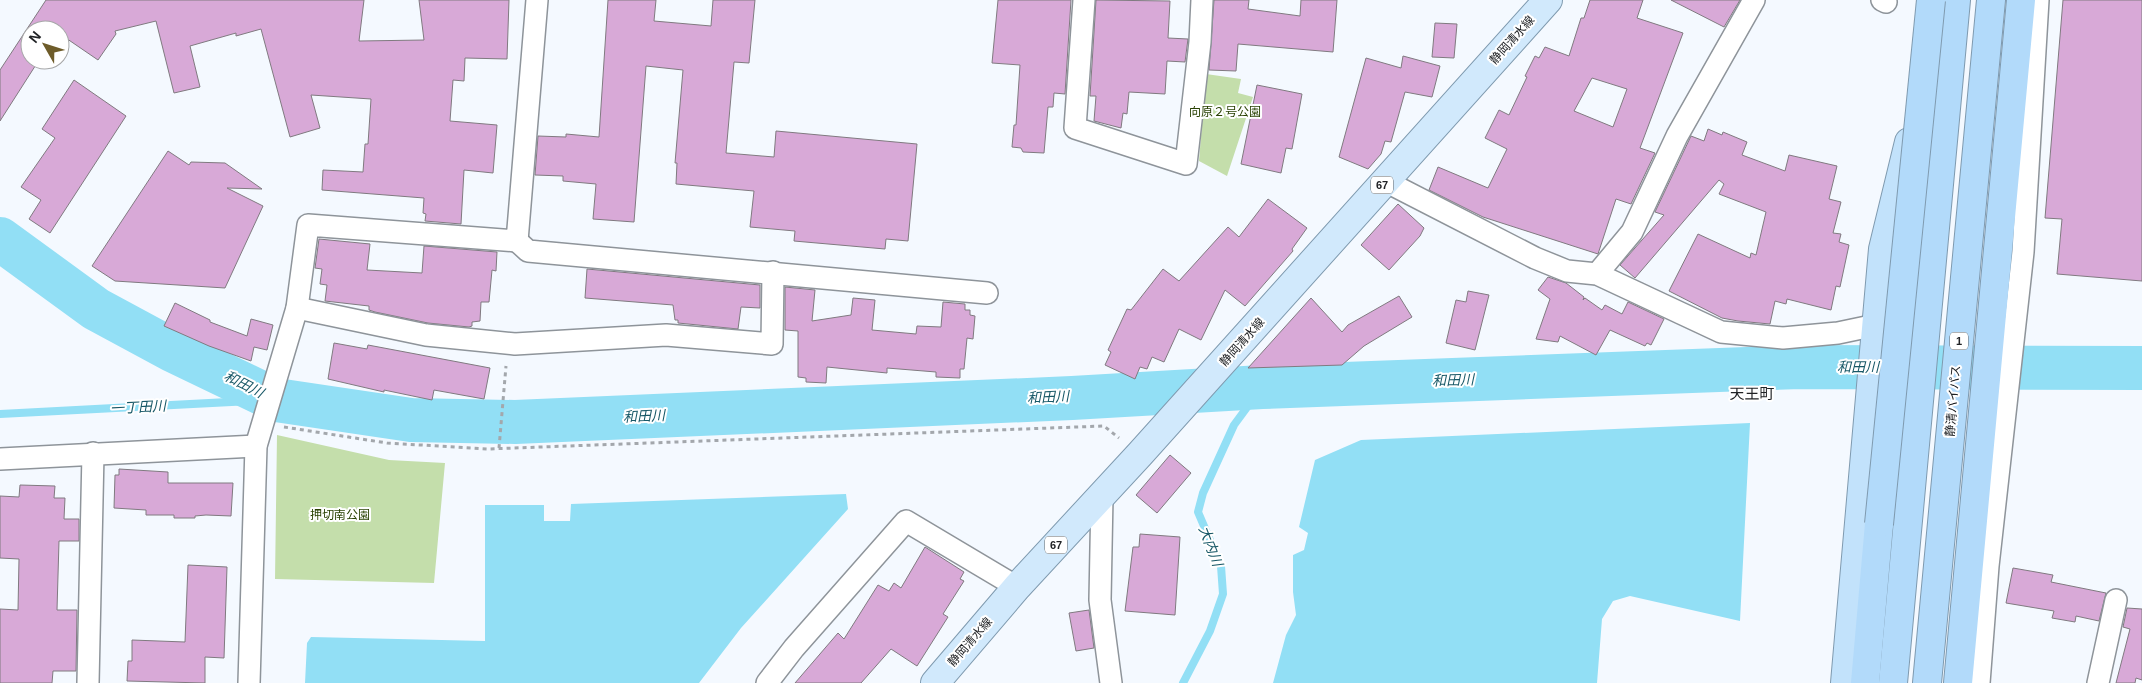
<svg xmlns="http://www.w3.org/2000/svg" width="2142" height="683" viewBox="0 0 2142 683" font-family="Helvetica,'Noto Sans JP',sans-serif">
<rect width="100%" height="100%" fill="#f4f9ff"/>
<!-- green -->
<g fill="#c4deab">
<polygon points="1206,74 1241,79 1238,93 1253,97 1227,176 1199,161"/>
<polygon points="277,435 389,460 445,463 434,583 275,579"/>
</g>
<!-- water -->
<g fill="#92dff5">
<polygon points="1750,423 1740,621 1630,596 1613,601 1602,619 1597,683 1273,683 1286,635 1296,615 1293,592 1293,555 1304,550 1308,533 1299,527 1315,460 1361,440"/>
<polygon points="846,494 848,509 741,628 699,683 305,683 307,643 311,637 485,641 485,505 544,505 544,521 570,521 571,504"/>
</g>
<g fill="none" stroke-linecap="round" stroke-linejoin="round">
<!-- stream -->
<g stroke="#92dff5" stroke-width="8">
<polyline points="0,414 268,400"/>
<polyline points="1183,683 1210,631 1223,594 1221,566 1198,512 1203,493 1234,425 1262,387"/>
</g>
<!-- river -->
<polyline stroke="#92dff5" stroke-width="44" points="0,239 96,309 172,350 276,400 411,420 515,422 1072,398 1262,387 1800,367 2142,368"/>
</g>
<!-- building -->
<g fill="#d8a9d7" stroke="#807a80" fill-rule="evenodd">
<polygon points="46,0 364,0 359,41 424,40 419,0 509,0 507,59 465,58 464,81 453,80 450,121 497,125 493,173 464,170 461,224 425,221 426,214 423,213 424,198 322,190 323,170 363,172 365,144 368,144 371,99 311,95 320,128 290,137 261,29 236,36 236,33 190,46 200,87 174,93 156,21 115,31 116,34 98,60 60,34 60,30 30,30 30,60 39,60 0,121 0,70"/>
<polygon points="608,0 656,0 654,21 711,26 713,0 755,0 749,63 734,62 726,153 774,157 776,131 917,144 908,241 886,239 885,249 794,241 795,231 750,227 754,191 676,184 677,163 675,163 683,70 646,66 634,222 593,219 596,184 563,181 563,176 535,175 538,136 566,137 566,134 599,137"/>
<polygon points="998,0 1071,0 1065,94 1054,93 1053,107 1048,107 1044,153 1023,152 1021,148 1012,147 1014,125 1016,125 1020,65 992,63"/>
<polygon points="1096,0 1170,1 1168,38 1188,39 1185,62 1167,61 1165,94 1129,92 1127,114 1123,113 1121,128 1094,121 1096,96 1090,96"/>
<polygon points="1214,0 1249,0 1248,9 1300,16 1301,0 1337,0 1333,52 1238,44 1236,71 1209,70"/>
<path d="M1590 0H1643L1637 18 1683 33 1640 148 1655 153 1631 204 1616 199 1598 254 1483 217 1429 190 1438 167 1488 188 1507 149 1485 138 1499 110 1509 115 1527 77 1525 76 1535 56 1539 58 1545 47 1569 56 1581 18H1584ZM1592 78 1627 89 1613 127 1574 111Z"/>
<polygon points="1671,0 1740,0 1724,27"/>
<polygon points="2063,0 2142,0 2142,281 2057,274 2062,219 2045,218"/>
<polygon points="1435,23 1457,24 1454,58 1432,57"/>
<polygon points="1403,56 1440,66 1432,97 1405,92 1391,142 1385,141 1381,154 1368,169 1339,157 1366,58 1401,68"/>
<polygon points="74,80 126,116 50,233 29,219 41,200 21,187 55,138 42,129"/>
<polygon points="1257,85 1302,94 1292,149 1286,148 1281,173 1241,164"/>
<polygon points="1708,129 1722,135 1723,132 1747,142 1742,155 1785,171 1789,155 1837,166 1829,199 1841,202 1833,233 1841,234 1839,242 1849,245 1840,287 1836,286 1831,310 1787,299 1786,304 1775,301 1770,324 1738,321 1722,318 1669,291 1698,234 1750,258 1751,253 1756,255 1766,212 1719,194 1724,184 1719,180 1635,278 1620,265 1664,215 1655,212 1691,136 1704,141"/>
<polygon points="168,151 189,165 191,162 225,163 262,189 227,188 263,206 225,288 115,281 92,266"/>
<polygon points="1268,199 1307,228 1292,249 1293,251 1245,306 1225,290 1201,340 1179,329 1164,362 1152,357 1147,369 1140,367 1135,379 1105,365 1111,352 1108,350 1127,309 1131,310 1163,269 1179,281 1228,227 1239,237"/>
<polygon points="1398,204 1424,228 1420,236 1389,270 1361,245"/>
<polygon points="319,239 370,244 367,270 422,273 424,246 497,252 496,271 492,270 489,302 481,302 480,321 472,322 472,326 469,327 428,323 375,312 369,310 369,306 325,301 327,285 320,284 322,269 315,268"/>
<polygon points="587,269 760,285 760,308 741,307 738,329 678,323 678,320 675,320 673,305 585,298"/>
<polygon points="1548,277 1566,283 1584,297 1583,300 1585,298 1602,310 1605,305 1622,314 1628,302 1664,319 1651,345 1647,343 1645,346 1610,330 1596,355 1560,336 1558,342 1536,339 1550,299 1538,290"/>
<polygon points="785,287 815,290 812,321 851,315 853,298 875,300 872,330 916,334 917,326 941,327 943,302 965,304 965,310 970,310 970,315 975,316 973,339 967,338 964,369 960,369 960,378 936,377 936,372 887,368 887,373 827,367 826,383 806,382 806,378 798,377 798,331 785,330"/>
<polygon points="1468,291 1489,295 1475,350 1446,343 1456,300 1466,302"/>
<polygon points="1399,296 1412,317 1364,346 1342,365 1248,368 1311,298 1342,332 1348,325"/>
<polygon points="175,303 210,320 210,322 247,336 251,319 273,325 267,350 254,347 251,361 209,346 164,326"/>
<polygon points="334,343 367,349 368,345 490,368 484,399 434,390 432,400 384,390 384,392 328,379"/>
<polygon points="1170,455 1191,473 1157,513 1136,495"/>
<polygon points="119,469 168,472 168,483 233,483 231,516 206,515 195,516 195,518 174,518 174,515 146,515 146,510 114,508 115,475 119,475"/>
<polygon points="20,485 55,486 54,498 65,498 64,519 79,519 79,541 59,541 57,610 77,610 76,671 53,671 52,683 0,683 0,609 18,610 19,559 0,558 0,496 19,497"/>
<polygon points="1140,534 1180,537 1175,615 1125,611 1133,547 1139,547"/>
<polygon points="925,547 964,572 960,579 964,581 943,614 948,617 917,666 891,649 861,683 795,683 838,633 844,639 878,585 889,591 894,583 901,588"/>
<polygon points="188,565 227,567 224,658 205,657 205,683 127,681 128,661 132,661 132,640 185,642"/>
<polygon points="2013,568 2053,575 2051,582 2106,593 2099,621 2076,616 2075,622 2052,618 2054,611 2006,603"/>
<polygon points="2127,608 2142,609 2142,680 2136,678 2135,683 2116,683 2130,629 2123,627"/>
<polygon points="1089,610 1094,648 1076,651 1069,613"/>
</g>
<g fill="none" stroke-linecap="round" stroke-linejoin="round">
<!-- minor casing -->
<g stroke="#8e949a" stroke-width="24">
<g id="minor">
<polyline points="1084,0 1075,128 1186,164 1200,42 1202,0"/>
<polyline points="1882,0 1886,2"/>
<polyline points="1385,181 1535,258 1567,271 1597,274 1721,332 1783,338 1838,333 1876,325"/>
<polyline points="517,241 528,251 987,293"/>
<polyline points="1597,274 1632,232 1677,136 1754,0"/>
<polyline points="297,308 426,335 515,344 666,335 772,344 773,272"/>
<polyline points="0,459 256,446"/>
<polyline points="1102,496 1100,600 1111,683"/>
<polyline points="88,683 93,453"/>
<polyline points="249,683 256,446 297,308 308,225 517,241 537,0"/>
<polyline points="767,683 794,648 906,521 1017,587"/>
<polyline points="1979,683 1988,566 2023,252 2038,0"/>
<polyline points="2098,683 2116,600"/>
</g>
</g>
<!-- primary casing -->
<g stroke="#7f9aaf" stroke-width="30">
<polyline id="primary" points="935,683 1017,587 1140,454 1548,0"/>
</g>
<!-- trunk casing -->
<g stroke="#7f9aaf" stroke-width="30">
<polyline id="trunk" points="1845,683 1883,249 1909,142"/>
</g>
<!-- motorway casing -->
<g stroke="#7f9aaf" stroke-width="30">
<g id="motorway">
<polyline points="1865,683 1879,524"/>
<polyline points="1893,683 1956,0"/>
<polyline points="1927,683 1991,0"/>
<polyline points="1958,683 2021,0"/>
</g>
</g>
<!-- path -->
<g stroke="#a3a7ac" stroke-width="3" stroke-dasharray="4 4" stroke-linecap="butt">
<polyline points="284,427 387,443 488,449 1104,426 1119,438"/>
<polyline points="499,448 506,366"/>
</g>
<!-- minor -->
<use href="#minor" stroke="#fff" stroke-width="21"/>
<!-- primary -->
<use href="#primary" stroke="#d1e9fc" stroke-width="28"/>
<!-- trunk -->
<use href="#trunk" stroke="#c2e2fb" stroke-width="28"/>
<!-- motorway -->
<use href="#motorway" stroke="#b2dafa" stroke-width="28"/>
<!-- motorway-bridge casing -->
<g stroke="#7f9aaf" stroke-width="30" stroke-linecap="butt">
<polyline id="motorway-bridge" points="1879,524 1931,0"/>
</g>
<!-- motorway-bridge -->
<use href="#motorway-bridge" stroke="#b2dafa" stroke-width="28"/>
</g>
<g text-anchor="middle" stroke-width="4" stroke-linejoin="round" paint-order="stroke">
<!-- shield labels -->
<g fill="#fff" stroke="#636466" stroke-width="1">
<rect x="1371" y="176.5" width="22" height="17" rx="4"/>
<rect x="1950" y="332.5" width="18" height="17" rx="4"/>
<rect x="1045" y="536.5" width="22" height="17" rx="4"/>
</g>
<g font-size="11" font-weight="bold" fill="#202225">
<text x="1382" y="189">67</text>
<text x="1959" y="345">1</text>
<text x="1056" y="549">67</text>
</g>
<!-- street labels -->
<g font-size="12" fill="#202225" stroke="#fff">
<text transform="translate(1512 40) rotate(-48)" y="4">静岡清水線</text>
<text transform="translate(1242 342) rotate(-48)" y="4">静岡清水線</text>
<text transform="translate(1953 401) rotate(-85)" y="4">静清バイパス</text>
<text transform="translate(970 642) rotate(-49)" y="4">静岡清水線</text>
</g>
<!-- park labels -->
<g font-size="12" fill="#294103" stroke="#fff">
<text x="1225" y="116">向原２号公園</text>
<text x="340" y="519">押切南公園</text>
</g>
<!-- water labels -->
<g font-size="14" font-style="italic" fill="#185867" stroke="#fff">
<text x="1858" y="372">和田川</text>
<text transform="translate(1453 380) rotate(-2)" y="5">和田川</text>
<text transform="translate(244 384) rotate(27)" y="5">和田川</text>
<text transform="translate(1048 397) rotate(-3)" y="5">和田川</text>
<text transform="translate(138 407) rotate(-3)" y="5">一丁田川</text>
<text transform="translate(644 416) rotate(-3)" y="5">和田川</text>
<text transform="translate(1211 546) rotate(69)" y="5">大内川</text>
</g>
<!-- quarter labels -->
<g font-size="15" fill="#202225" stroke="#fff">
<text x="1752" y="399">天王町</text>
</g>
</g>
<!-- north arrow -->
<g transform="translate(45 45) rotate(309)"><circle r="24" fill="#ffffff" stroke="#a6a7a8"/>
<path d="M0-4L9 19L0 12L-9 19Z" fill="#6e5c2a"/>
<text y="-8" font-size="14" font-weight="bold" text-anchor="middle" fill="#202225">N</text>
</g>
</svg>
